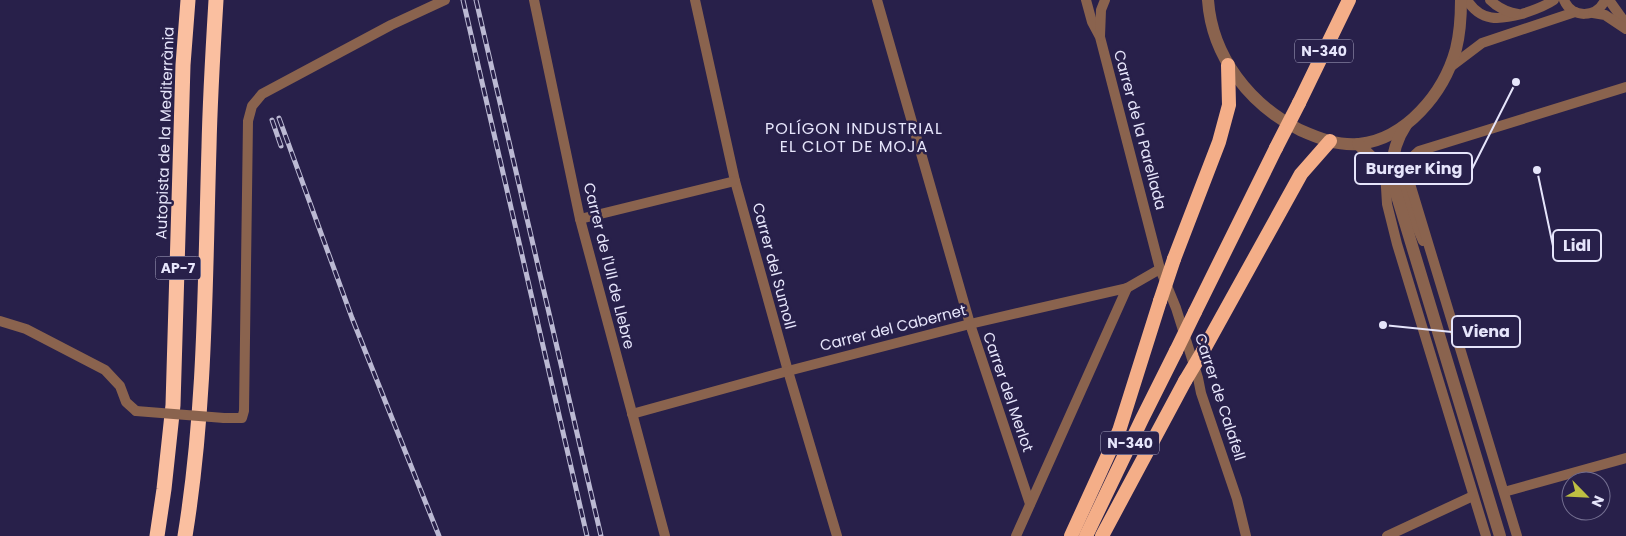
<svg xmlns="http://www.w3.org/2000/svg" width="1626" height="536" viewBox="0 0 1626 536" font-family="Poppins,sans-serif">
<rect width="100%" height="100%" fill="#28204a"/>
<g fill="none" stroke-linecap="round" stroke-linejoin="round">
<!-- minor -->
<g stroke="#8a634e" stroke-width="10">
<polyline points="534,0 580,219 665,536"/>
<polyline points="695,0 735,181 788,371 837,536"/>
<polyline points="877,0 970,324 1030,504"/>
<polyline points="1086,0 1092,22 1100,37 1160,269 1176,308 1198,378 1201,393 1237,499 1246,536"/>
<path d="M1467 0C1481 22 1499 20 1522 14 1534 10 1544 7 1554 0"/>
<path d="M1490 0C1498 8 1506 12 1518 14"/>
<path d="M1564 0C1572 19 1597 18 1605 0"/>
<polyline points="1609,0 1626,24"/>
<polyline points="1593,13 1605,15 1626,29"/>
<polyline points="1100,36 1101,10 1105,0"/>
<polyline points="1449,68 1482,43 1575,12"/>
<polyline points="1395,163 1409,209 1423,241"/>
<polyline points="1385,171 1387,204 1397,244 1486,536"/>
<polyline points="580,219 735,181"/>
<polyline points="0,321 26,329 105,370 120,386 126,402 136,411"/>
<polyline points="632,414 788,371 970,324 1127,288 1160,269"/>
<polyline points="224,418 242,418 244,411 248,121 252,106 262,94 391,25 445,0"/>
<polyline points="1504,492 1626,458"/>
<polyline points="1016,536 1127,288"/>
<polyline points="1387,536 1473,496"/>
<polyline points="1517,536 1408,177 1407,162 1419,151 1626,87"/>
</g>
<!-- tertiary -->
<g stroke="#8a634e" stroke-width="12">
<path d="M1208 0C1212 57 1250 105 1300 130 1318 138 1338 146 1359 144 1406 139 1444 93 1456 49 1460 33 1461 16 1461 0"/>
<path d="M1406 125C1394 143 1390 161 1393 183L1500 536"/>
<polyline points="1358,144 1385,170 1392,181"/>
</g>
<!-- trunk -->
<g stroke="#f4ae88" stroke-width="14">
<polyline points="1299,103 1349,0"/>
<polyline points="1174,259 1219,142 1229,105 1228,65"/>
<polyline points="1195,312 1276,148"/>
<polyline points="1203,351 1301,174 1330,141"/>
<polyline points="1071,536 1119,431 1160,301"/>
<polyline points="1086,536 1142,419 1176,351"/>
<polyline points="1102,536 1185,381"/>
</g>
<!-- motorway -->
<g stroke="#fabfa0" stroke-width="15">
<polyline points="157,536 164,489 173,405 183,65 188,0"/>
<path d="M185 536C206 407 205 277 209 147 210 98 213 49 216 0"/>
</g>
<!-- rail casing -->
<g stroke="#bbb9d3" stroke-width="5">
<g id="rail">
<polyline points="463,0 587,536"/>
<polyline points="476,0 601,536"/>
<polyline points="279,118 352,318 439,536"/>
<polyline points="272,120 281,146"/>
</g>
</g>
<!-- rail -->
<use href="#rail" stroke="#28204a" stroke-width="3" stroke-dasharray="9" stroke-linecap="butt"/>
<!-- minor-bridge -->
<polyline stroke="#8a634e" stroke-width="10" points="136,411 224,418"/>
<!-- trunk-bridge -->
<g stroke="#f4ae88" stroke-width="14">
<polyline points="1276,148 1299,103"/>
<polyline points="1160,301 1174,259"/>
<polyline points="1176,351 1195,312"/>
<polyline points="1185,381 1203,351"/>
</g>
</g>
<g text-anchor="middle" stroke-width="5" stroke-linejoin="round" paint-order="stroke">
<!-- shield labels -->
<g fill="#28204a" stroke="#adaac6" stroke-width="1">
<rect x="1295" y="39.5" width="58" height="23" rx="4"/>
<rect x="155.5" y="256.5" width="45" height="23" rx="4"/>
<rect x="1101" y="431.5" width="58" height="23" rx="4"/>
</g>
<g font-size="14" font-weight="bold" fill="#e6e5fb">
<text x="1324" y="56">N-340</text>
<text x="178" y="273">AP-7</text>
<text x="1130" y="448">N-340</text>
</g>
<!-- street labels -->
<g font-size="15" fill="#e6e5fb" stroke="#28204a">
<text transform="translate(1140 130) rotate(75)" y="5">Carrer de la Parellada</text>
<text transform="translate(165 133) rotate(-88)" y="5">Autopista de la Mediterrània</text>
<text transform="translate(609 266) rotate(76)" y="5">Carrer de l'Ull de Llebre</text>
<text transform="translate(774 266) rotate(75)" y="5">Carrer del Sumoll</text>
<text transform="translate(893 328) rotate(-14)" y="5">Carrer del Cabernet</text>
<text transform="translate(1008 392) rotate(71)" y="5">Carrer del Merlot</text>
<text transform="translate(1220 397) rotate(72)" y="5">Carrer de Calafell</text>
</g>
<!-- neighbourhood labels -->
<g font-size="16" letter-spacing="1" fill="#e6e5fb" stroke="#28204a">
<text x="854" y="134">POLÍGON INDUSTRIAL<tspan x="854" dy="18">EL CLOT DE MOJA</tspan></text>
</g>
</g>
<!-- callouts -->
<path fill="none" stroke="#e6e5fb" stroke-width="2" d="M1516 82L1472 169M1537 170L1553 246M1383 325L1452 332"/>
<g fill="#e6e5fb" stroke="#28204a" stroke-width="2">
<circle cx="1516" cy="82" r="5"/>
<circle cx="1537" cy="170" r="5"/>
<circle cx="1383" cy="325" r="5"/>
</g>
<g fill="#28204a" stroke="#e6e5fb" stroke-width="2">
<rect x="1355" y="153" width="117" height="31" rx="5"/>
<rect x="1553" y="230" width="48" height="31" rx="5"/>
<rect x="1452" y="316" width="68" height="31" rx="5"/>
</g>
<g font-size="16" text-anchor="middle" font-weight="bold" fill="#e6e5fb">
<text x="1414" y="174">Burger King</text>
<text x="1577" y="251">Lidl</text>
<text x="1486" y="337">Viena</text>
</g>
<!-- north arrow -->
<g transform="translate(1586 496) rotate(114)"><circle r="24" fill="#28204a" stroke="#746f91"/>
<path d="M0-4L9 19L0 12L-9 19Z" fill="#bebf42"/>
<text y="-8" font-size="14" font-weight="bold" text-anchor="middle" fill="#e6e5fb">N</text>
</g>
</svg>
